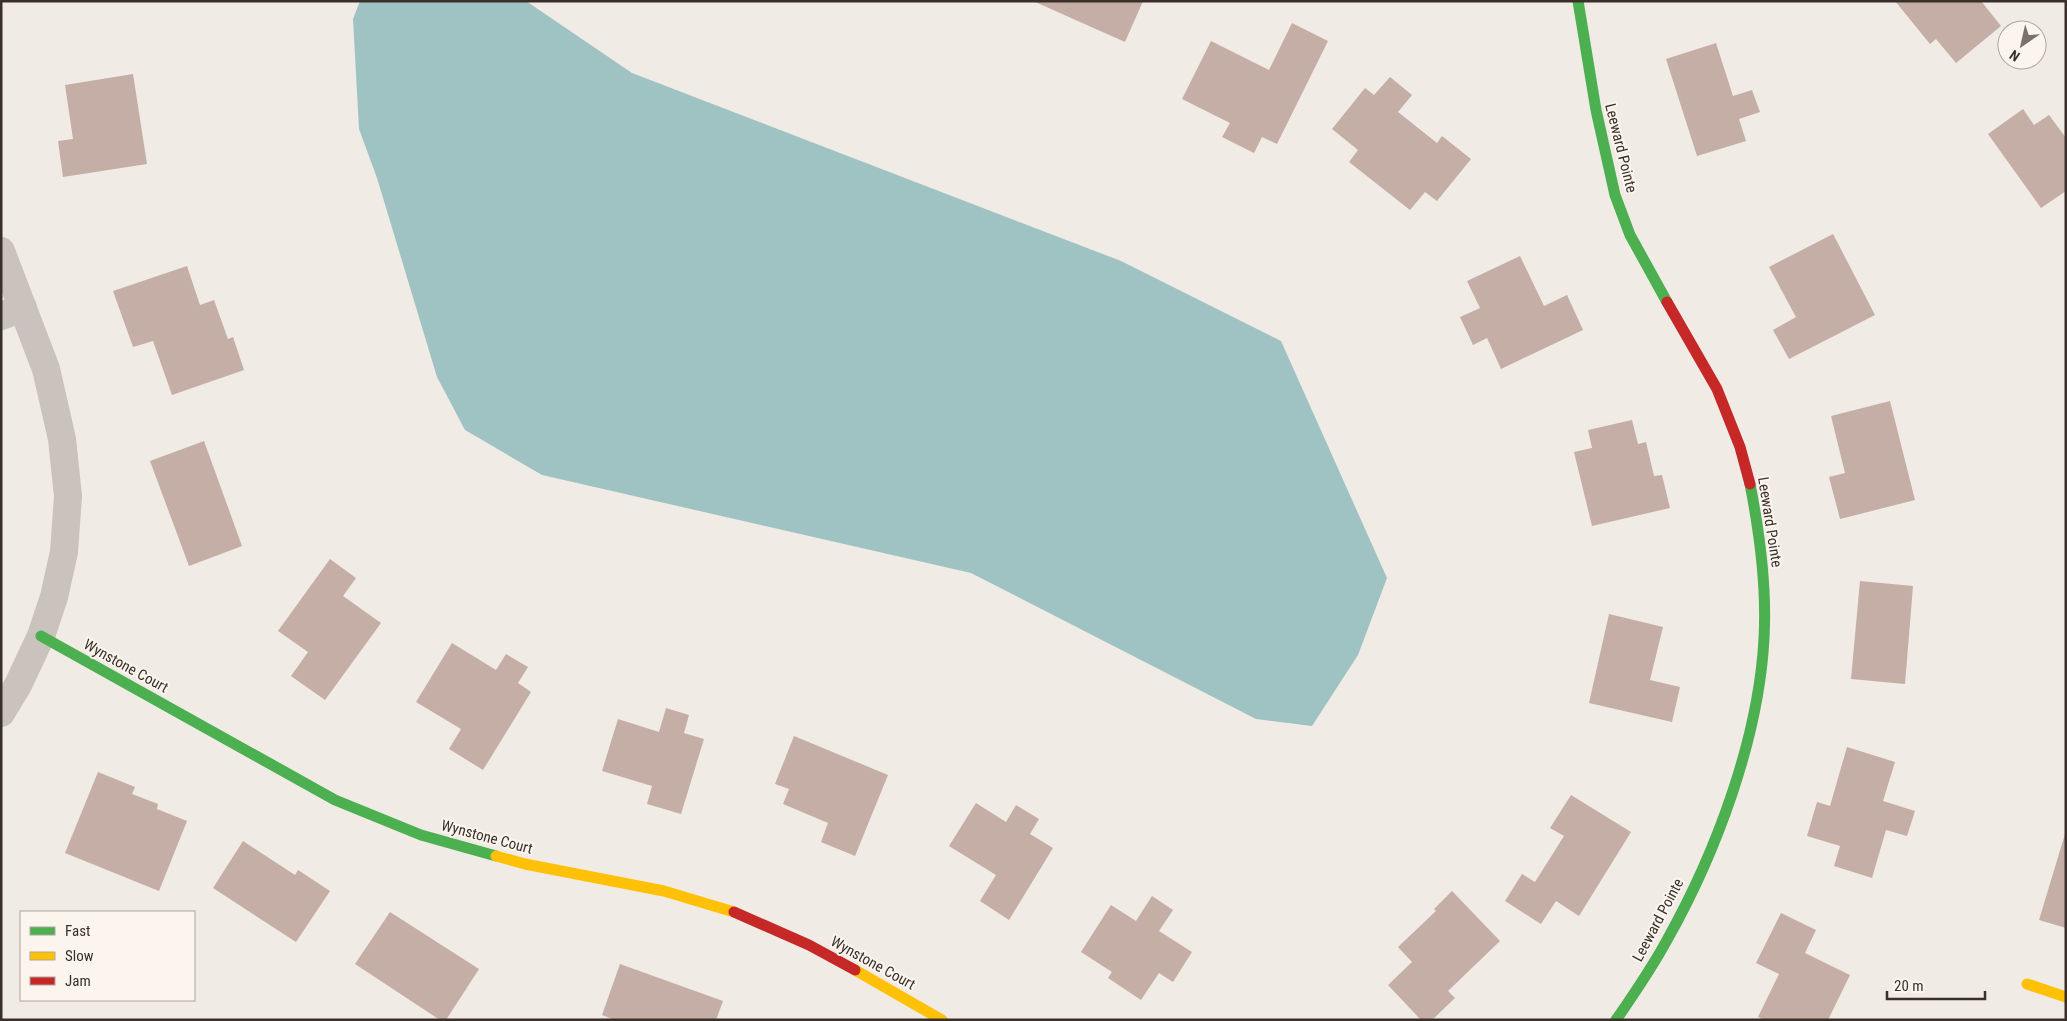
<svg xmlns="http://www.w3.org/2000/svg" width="2067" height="1021" viewBox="0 0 2067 1021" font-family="'Roboto Condensed',sans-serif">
<rect width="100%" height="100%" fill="#f0ebe5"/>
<!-- water -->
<polygon fill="#9fc3c3" points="360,1 526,1 632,73 1121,261 1281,341 1387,578 1358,655 1312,726 1256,719 971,573 542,475 465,430 437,377 377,178 359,129 353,19"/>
<!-- building -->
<g fill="#c5aea5">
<polygon points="1033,1 1143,1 1125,42"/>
<polygon points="1895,1 1981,1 2001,26 1956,63 1936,39 1930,44"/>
<polygon points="1292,23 1328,41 1277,144 1262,137 1254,153 1222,137 1230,123 1182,99 1211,41 1269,70"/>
<polygon points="1716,43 1733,96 1752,90 1760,112 1739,119 1746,141 1697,156 1666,59"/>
<polygon points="133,74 147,164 63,177 58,141 73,139 65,85"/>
<polygon points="1390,77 1412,95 1398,112 1437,143 1442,136 1471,159 1437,201 1425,192 1410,210 1349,162 1358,150 1332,129 1365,88 1374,95"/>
<polygon points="2023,109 2034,125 2049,115 2066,138 2066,191 2041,208 1988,134"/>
<polygon points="1833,234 1875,315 1789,359 1773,330 1796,317 1769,267"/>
<polygon points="1520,256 1544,306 1567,295 1583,330 1501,369 1487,338 1473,345 1460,317 1480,308 1467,281"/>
<polygon points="187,266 200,305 214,300 228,339 233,337 244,370 172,395 153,341 133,347 113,291"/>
<polygon points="1890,401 1915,500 1840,519 1829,477 1845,473 1831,416"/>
<polygon points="1632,420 1638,444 1646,442 1654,476 1662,475 1670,508 1592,526 1574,452 1592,448 1588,430"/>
<polygon points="204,441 242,546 189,566 150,461"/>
<polygon points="330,559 356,578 343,596 381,623 325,700 291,676 308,652 278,631"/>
<polygon points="1860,581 1913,586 1905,684 1851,679"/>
<polygon points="1609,614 1663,627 1650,680 1680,687 1672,722 1589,703"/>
<polygon points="452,643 496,670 506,654 528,667 518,683 531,692 483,770 449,749 461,729 416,702"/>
<polygon points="666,708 689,715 684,733 704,739 681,814 647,804 652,786 602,771 618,719 659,732"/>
<polygon points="794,736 888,775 855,856 821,842 828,823 783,804 789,789 775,784"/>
<polygon points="1847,747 1895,762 1883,801 1915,811 1907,836 1886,830 1872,878 1834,866 1840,846 1807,836 1817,802 1830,806"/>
<polygon points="98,772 135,787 132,794 158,804 157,809 187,821 159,891 65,853"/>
<polygon points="1571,795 1631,832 1579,916 1556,901 1541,924 1505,901 1522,874 1535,882 1564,836 1550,828"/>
<polygon points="976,803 1006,822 1016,805 1039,819 1030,834 1053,848 1009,920 980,901 996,875 949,846"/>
<polygon points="2065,834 2066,834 2066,928 2039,920"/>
<polygon points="243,841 295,875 298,870 330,891 296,942 213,888"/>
<polygon points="1452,891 1500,941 1448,991 1455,998 1432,1020 1421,1020 1388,985 1412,962 1398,947 1436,911 1434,909"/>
<polygon points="1152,896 1173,910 1159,931 1192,952 1173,982 1159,973 1141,1000 1108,978 1112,972 1081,952 1111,905 1136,921"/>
<polygon points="390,912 479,969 446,1020 440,1020 355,964"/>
<polygon points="1781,913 1816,930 1805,953 1850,975 1828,1020 1764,1020 1758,1017 1779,974 1756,963"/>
<polygon points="620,964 723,1001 716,1020 615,1020 602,1015"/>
</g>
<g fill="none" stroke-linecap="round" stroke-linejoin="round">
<!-- street -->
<g stroke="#c9c2bd" stroke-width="28">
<polyline points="1,251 46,369 62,439 68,496 64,552 54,597 41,636 18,685 1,713"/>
<polyline points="1,316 23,308"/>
</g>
<!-- fast -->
<g stroke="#4caf50" stroke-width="11">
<polyline points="1578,1 1596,110 1615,195 1630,235 1667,302"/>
<polyline points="41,636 335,800 421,835 496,856"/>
<path d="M1616 1020C1634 994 1652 968 1667 940 1716 853 1759 738 1764 638 1767 586 1760 535 1750 484"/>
</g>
<!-- slow -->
<g stroke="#ffc107" stroke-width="11">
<polyline points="496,856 525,864 664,891 734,912"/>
<polyline points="855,970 942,1020"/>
<polyline points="2027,984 2066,997"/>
</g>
<!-- jam -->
<g stroke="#c62828" stroke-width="11">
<polyline points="1667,302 1717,389 1740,447 1750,484"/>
<polyline points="734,912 809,945 855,970"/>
</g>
</g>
<g text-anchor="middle" stroke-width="4" stroke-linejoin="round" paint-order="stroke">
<!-- street labels -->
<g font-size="15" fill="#3b2f2a" stroke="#fbf5ed">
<text transform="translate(1621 148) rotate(76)" y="5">Leeward Pointe</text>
<text transform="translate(1770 522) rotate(81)" y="5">Leeward Pointe</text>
<text transform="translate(126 666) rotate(29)" y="5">Wynstone Court</text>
<text transform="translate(487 837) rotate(15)" y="5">Wynstone Court</text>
<text transform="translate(1658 920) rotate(-62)" y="5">Leeward Pointe</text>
<text transform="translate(873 963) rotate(29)" y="5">Wynstone Court</text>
</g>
</g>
<!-- border -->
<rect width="2067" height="1021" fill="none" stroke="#3b2f2a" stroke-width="5"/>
<!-- legend -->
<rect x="20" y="911" width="175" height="90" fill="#fbf5ed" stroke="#aea69f"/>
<rect x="30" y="927" width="25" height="8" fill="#4caf50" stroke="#aea69f"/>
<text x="65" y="936" font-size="15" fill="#3b2f2a">Fast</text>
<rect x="30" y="952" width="25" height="8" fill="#ffc107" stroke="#aea69f"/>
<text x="65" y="961" font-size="15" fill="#3b2f2a">Slow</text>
<rect x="30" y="977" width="25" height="8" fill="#c62828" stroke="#aea69f"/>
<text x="65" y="986" font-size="15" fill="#3b2f2a">Jam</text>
<!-- north arrow -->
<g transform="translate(2022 45) rotate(214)"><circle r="24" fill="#fbf5ed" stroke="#aea69f"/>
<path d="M0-4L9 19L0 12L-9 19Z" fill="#7a716b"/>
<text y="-8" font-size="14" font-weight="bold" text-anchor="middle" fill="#3b2f2a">N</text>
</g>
<!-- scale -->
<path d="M1887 991v8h98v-8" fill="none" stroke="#3b2f2a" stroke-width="2.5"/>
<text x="1894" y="991" font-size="15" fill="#3b2f2a" stroke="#fbf5ed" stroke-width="4" paint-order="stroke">20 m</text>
</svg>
